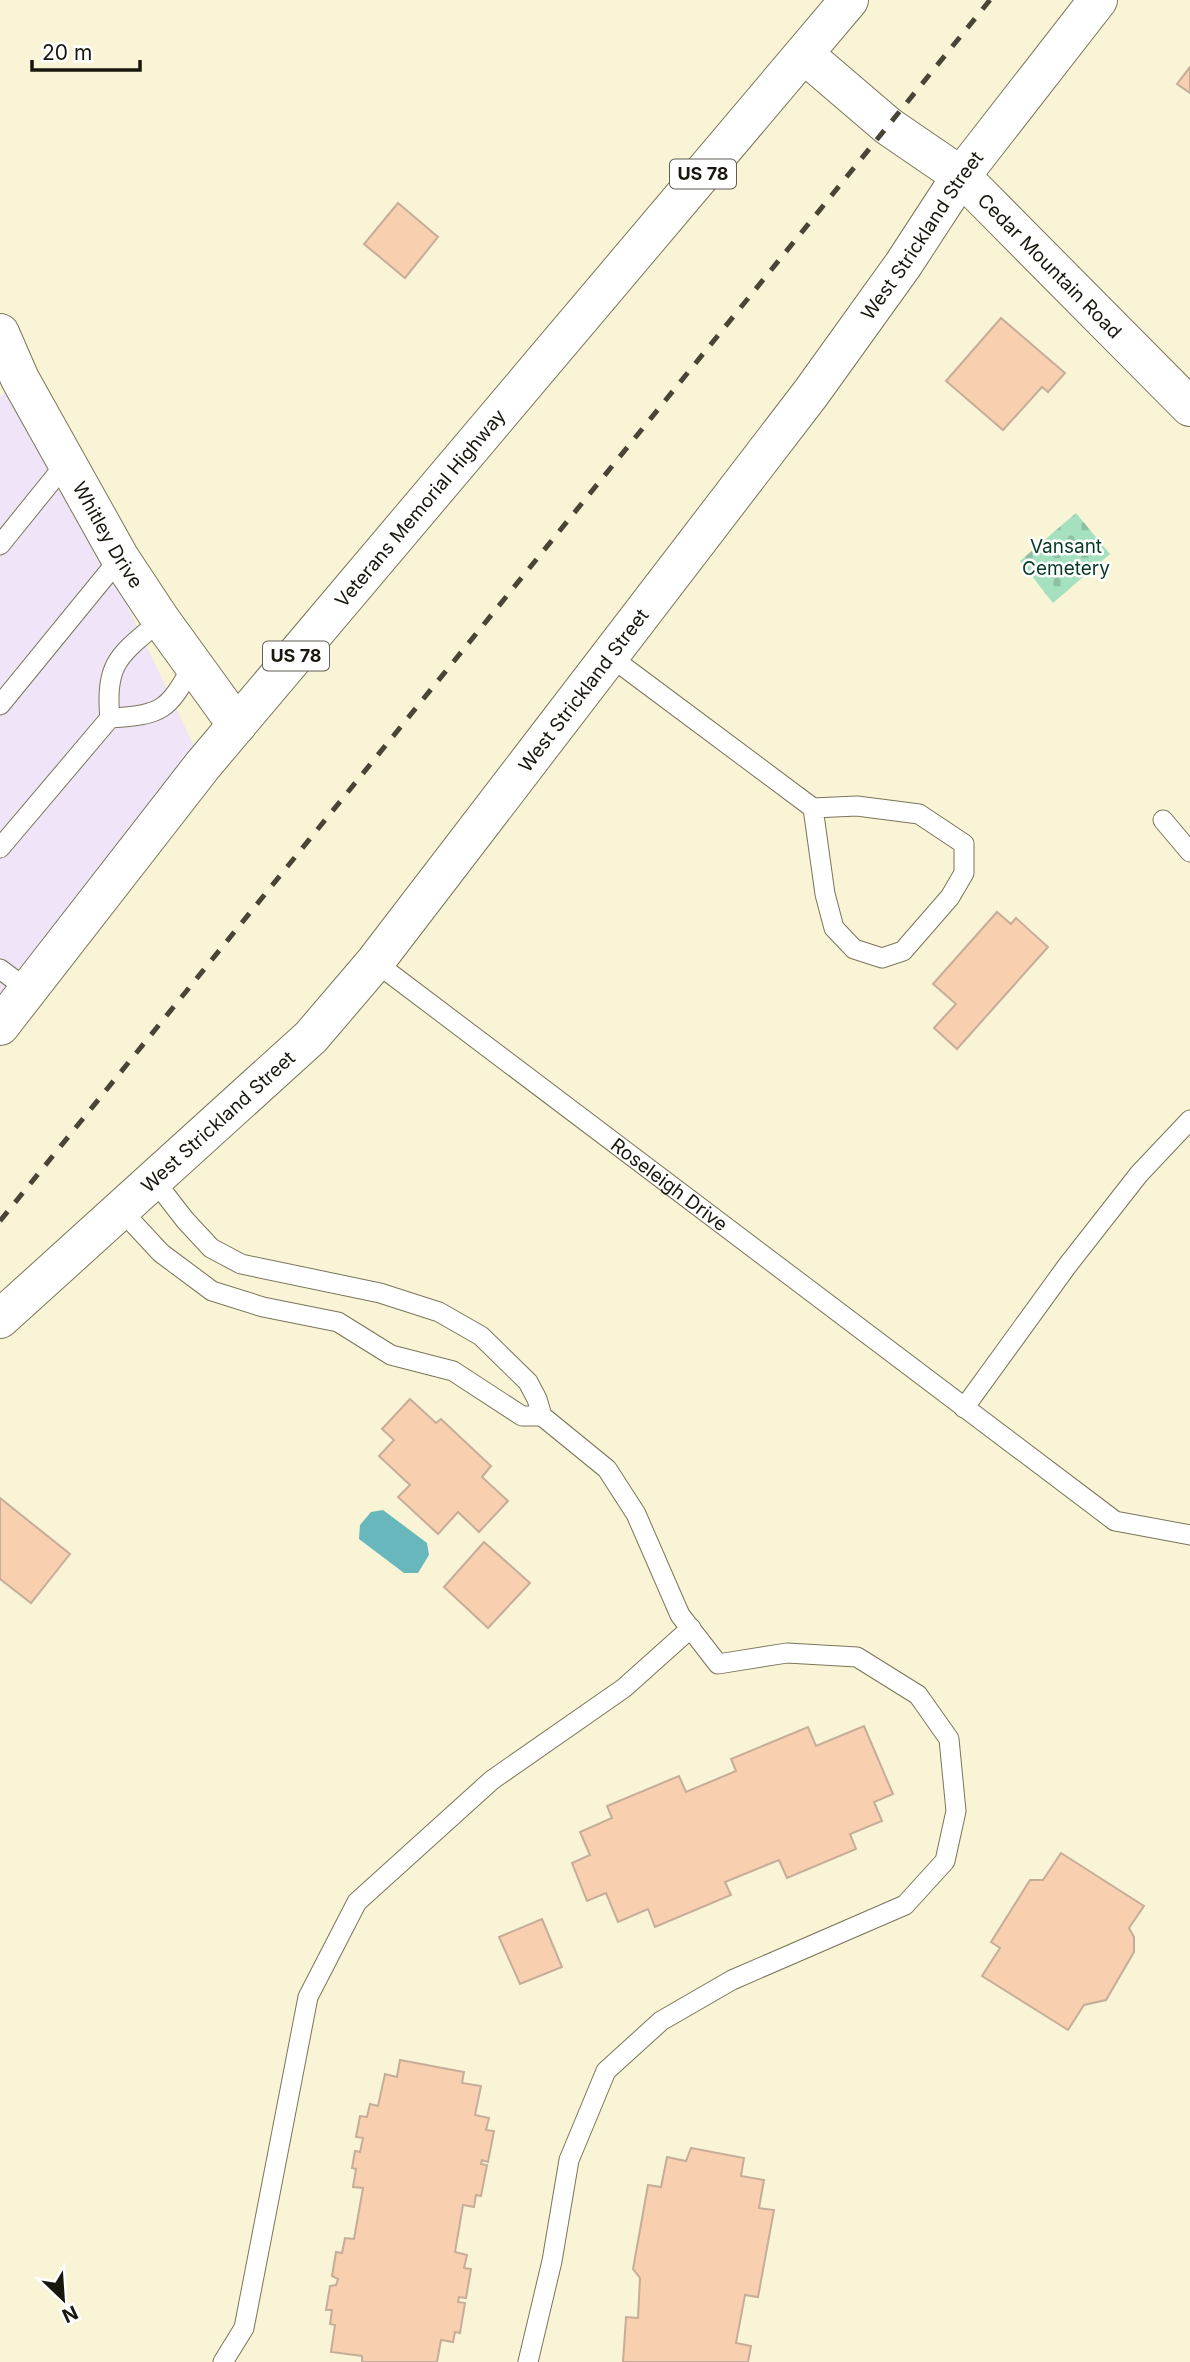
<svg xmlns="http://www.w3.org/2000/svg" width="1190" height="2362" viewBox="0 0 1190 2362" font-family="Inter,sans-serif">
<defs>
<pattern id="cemetery-stones" width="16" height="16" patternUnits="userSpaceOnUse" patternTransform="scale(1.75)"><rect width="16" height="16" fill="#a5e1be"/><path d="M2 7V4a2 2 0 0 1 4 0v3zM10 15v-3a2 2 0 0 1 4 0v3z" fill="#8dc0a2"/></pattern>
</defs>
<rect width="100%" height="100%" fill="#f9f4d6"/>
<!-- commercial -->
<polygon fill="#efe4f8" points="20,379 203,765 0,1026 0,397"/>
<!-- cemetery -->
<polygon fill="url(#cemetery-stones)" points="1076,513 1110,554 1053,603 1020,561"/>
<!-- water -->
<polygon fill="#67b7bc" points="383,1510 427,1543 429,1555 418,1573 404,1573 359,1539 360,1525 371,1512"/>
<!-- building -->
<g fill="#f8cfaf" stroke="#c6ad99" stroke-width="2">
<polygon points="1190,67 1190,93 1177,84"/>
<polygon points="398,203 438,237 405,278 364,244"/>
<polygon points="1001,318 1065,373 1048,392 1042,387 1003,430 946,381"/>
<polygon points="997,912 1011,924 1016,918 1048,947 957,1049 934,1028 956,1004 933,984"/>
<polygon points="410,1399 436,1423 441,1419 491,1466 482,1477 508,1501 479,1532 458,1512 438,1534 398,1497 410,1485 379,1456 394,1440 382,1429"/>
<polygon points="0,1498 70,1554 31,1603 0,1579"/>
<polygon points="484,1542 530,1583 488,1628 444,1587"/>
<polygon points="864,1726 893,1794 874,1802 882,1821 850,1834 856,1849 787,1878 779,1860 725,1882 731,1895 655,1927 648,1909 618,1922 606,1893 587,1901 572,1863 590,1855 580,1832 612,1818 607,1806 679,1776 686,1792 736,1771 731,1759 808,1727 816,1746"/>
<polygon points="1061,1853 1144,1906 1129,1928 1134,1937 1134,1952 1106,2000 1084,2005 1068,2030 982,1976 1000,1948 991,1942 1030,1880 1043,1880"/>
<polygon points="542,1919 562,1967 520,1984 499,1937"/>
<polygon points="400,2060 464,2072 462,2083 481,2086 475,2115 489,2118 486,2130 494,2131 488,2162 482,2160 481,2164 487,2165 481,2196 476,2195 474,2207 463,2205 455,2252 467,2255 464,2268 471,2269 466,2298 459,2297 458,2302 465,2303 460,2333 455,2332 453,2342 441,2340 437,2362 362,2362 362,2356 331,2352 335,2325 330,2324 332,2310 326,2310 330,2286 336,2285 338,2279 332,2276 336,2252 342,2253 345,2238 354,2239 363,2188 353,2187 356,2169 352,2168 355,2151 360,2152 363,2138 356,2137 360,2116 367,2117 370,2104 378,2106 385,2074 397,2077"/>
<polygon points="691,2148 744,2158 741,2176 764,2180 759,2208 774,2210 758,2297 745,2295 736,2343 751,2346 748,2362 623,2362 626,2317 638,2318 640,2278 633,2269 648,2185 661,2187 667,2157 686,2161"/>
</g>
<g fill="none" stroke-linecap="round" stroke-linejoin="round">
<!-- lane casing -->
<g stroke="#7a755a" stroke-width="21">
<g id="lane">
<polyline points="0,545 67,462"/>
<polyline points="608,655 813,808 857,806 919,814 964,844 964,873 950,897 903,951 882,958 854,949 834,928 825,894 813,808"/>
<polyline points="0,705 120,558"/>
<path d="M110 718C104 662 121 654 161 620"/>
<polyline points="1163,820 1190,852"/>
<path d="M0 848 110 718C163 715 168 710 193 665"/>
<path id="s1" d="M375 962 1115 1521 1190 1535"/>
<polyline points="0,969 28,990"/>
<polyline points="154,1180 185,1220 211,1248 241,1264 380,1293 439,1312 481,1336 528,1382 537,1399 542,1416 607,1469 636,1514 680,1615 718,1664 787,1653 857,1657 918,1695 949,1739 956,1811 945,1861 905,1905 732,1980 661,2021 606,2071 569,2160 552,2261 528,2362"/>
<polyline points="121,1210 161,1253 212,1291 263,1307 338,1322 391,1355 453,1371 522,1416 542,1416"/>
<polyline points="964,1408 1067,1266 1139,1174 1190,1120"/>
<polyline points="223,2362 244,2328 308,1997 357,1902 492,1780 624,1688 691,1628"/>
</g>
</g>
<!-- street casing -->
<g stroke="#7a755a" stroke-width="40">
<g id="street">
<path id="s2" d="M805 55 888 126 961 176 1190 407"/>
<path id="s3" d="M0 333 20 379 120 558 161 620 237 725"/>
<path id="s4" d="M0 1319 311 1037 375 962 811 393 903 265 961 176 1098 0"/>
</g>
</g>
<!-- primary casing -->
<g stroke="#7a755a" stroke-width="40">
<g id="primary">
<path id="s5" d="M0 1026 203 765 849 0"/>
</g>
</g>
<!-- lane -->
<use href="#lane" stroke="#fff" stroke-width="19"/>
<!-- street -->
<use href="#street" stroke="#fff" stroke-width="38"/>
<!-- primary -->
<use href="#primary" stroke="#fff" stroke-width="38"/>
<!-- rail -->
<polyline stroke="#484537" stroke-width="5" stroke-dasharray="12 12" stroke-linecap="butt" points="0,1221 990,0"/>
</g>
<g text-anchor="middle" stroke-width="5" stroke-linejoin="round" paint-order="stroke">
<!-- shield labels -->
<g fill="#fff" stroke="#5e5d56" stroke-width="2">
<rect x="670" y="159.5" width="66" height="29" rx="5"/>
<rect x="263" y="641.5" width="66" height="29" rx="5"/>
</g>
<g font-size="18" font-weight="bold" fill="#19170d">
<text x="703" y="180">US 78</text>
<text x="296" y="662">US 78</text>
</g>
<!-- street labels -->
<g font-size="19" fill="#19170d" stroke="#fff">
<text dy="7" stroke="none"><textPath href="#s4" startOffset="1428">West Strickland Street</textPath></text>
<text dy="7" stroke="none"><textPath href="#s2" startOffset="324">Cedar Mountain Road</textPath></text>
<text dy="7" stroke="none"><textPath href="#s5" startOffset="667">Veterans Memorial Highway</textPath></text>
<text dy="7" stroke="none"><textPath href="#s3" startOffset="229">Whitley Drive</textPath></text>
<text dy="7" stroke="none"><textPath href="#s4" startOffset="861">West Strickland Street</textPath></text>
<text dy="7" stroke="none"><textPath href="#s4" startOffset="294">West Strickland Street</textPath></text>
<text dy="7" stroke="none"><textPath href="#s1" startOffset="369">Roseleigh Drive</textPath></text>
</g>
<!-- park labels -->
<g font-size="19" fill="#073a23" stroke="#fff">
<text x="1066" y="553">Vansant<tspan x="1066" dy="22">Cemetery</tspan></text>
</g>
</g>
<!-- north arrow -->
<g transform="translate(63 2299) rotate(155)" stroke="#ffffff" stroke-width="5" paint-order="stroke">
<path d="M0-5L12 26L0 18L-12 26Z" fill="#19170d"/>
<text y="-10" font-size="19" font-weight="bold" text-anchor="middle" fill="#19170d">N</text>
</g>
<!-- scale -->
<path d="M32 60v10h108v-10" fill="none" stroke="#19170d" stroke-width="3.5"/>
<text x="42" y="60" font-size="21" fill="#19170d" stroke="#ffffff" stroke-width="5" paint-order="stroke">20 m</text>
</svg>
